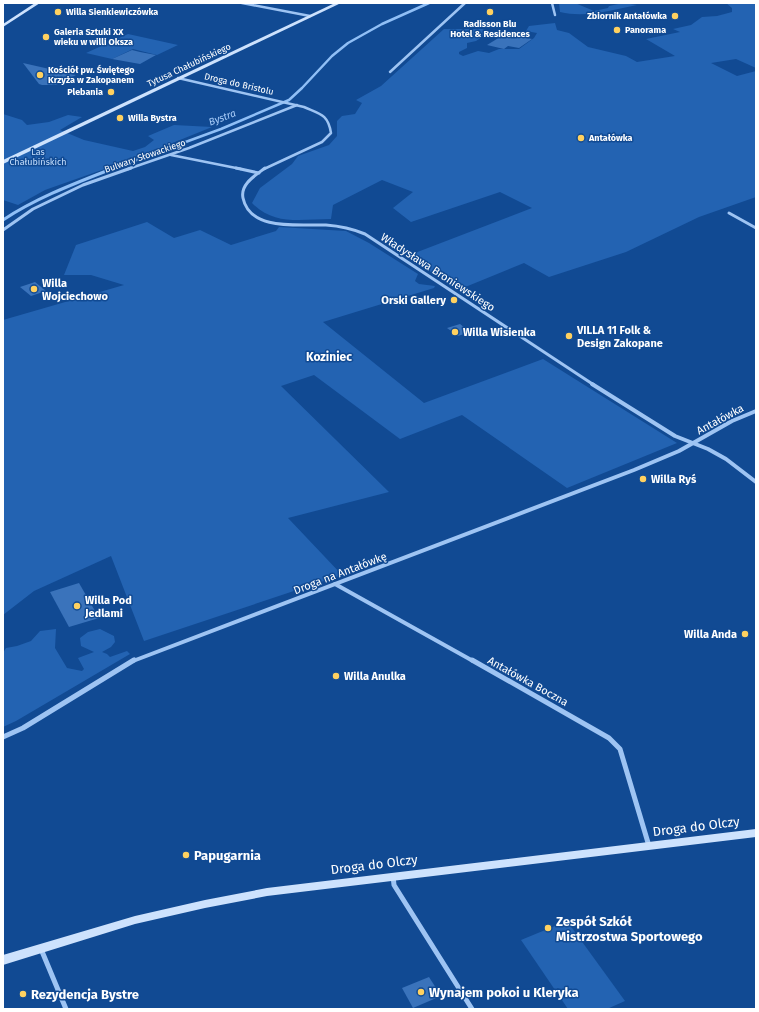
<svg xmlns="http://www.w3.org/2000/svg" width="759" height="1012" viewBox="0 0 759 1012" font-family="'Fira Sans',sans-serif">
<rect width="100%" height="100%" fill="#114a93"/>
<!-- green -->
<g fill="#2363b2">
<path d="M559 3H575L594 11 608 8 609 6 623 3 637 5C612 10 586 18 560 12Z"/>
<path d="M726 3H756V68L736 59 711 63 737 76 756 71V197L699 217 626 252 549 277 524 263 458 290 407 256 532 208 500 192 411 222 393 208 413 192 382 180 333 205 331 219C301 219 275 226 252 203L260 188 292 164 298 156 329 145 337 136V121L342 116 355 114 362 103 356 100 381 86 444 29H482L491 31 476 41 467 43V48L459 52V54L463 56 478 51 489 53 499 49H519L534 38 537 33 526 31 529 26 555 23 557 30 569 33 588 47 626 56 637 62 675 56 646 39 680 32 673 29 691 25 702 17 717 16 732 12V8Z"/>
<polygon points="128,34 178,45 157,55 133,49 112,59 86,53"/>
<polygon points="3,114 22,120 27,125 49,122 68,115 82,117 60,130 84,140 133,151 145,147 154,140 148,136 174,125 212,127 133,159 45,190 18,205 3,200"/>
<polygon points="147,222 174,238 200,230 231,245 276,231 279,227 346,231 369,243 418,274 415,281 419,284 435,286 434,288 323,322 424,403 543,359 677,443 567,488 462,415 400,439 314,375 281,386 389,492 288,518 342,575 144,641 111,556 34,591 3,615 3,320 124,285 91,275 64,275 76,245"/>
<polygon points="56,629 55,648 67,668 82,671 84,669 78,658 94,652 81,646 80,638 88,632 100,629 114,636 115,642 111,647 102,652 107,654 110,657 127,651 130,654 16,721 3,727 3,653 6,648 17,646 31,641 40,631"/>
<polygon points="567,921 625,1001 607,1009 568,1009 521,940"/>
</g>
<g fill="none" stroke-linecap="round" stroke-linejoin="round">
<!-- stream-far1 -->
<polyline stroke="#90bff6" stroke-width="2.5" points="112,169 221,129 289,100 302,88 332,56 348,43 382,24 429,3"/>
<!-- stream -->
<path stroke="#90bff6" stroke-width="3" d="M3 220C38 197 76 183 114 168"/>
</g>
<!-- building -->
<g fill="#3a73bb">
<polygon points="505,34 511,35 532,39 519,48 508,46 504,49 487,45"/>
<polygon points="132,50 140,52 156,55 140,64 112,59"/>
<polygon points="23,63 76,75 56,85 42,85 39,84"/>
<polygon points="35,282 46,291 31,296 20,287"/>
<polygon points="460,324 470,332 458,336 447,328"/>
<polygon points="79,583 99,618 69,627 50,592"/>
<polygon points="429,977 441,996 413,1008 402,988"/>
</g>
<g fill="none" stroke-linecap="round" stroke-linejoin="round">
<!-- street-far3 -->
<g stroke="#9ec4f3" stroke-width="2.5">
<polyline points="242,3 310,16"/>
<polyline points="552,3 555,15"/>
<polyline points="390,72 465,3"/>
<path d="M178 78 304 107C320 114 328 114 331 133L322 142 264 169"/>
<polyline points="171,155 241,169"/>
<polyline points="128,169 189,148 297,105"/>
</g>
<!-- street-far2 -->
<g stroke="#9ec4f3" stroke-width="3">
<polyline points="236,168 259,173"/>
<path d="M265 168C256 175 240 184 243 198 250 232 301 224 326 225 340 226 353 229 365 234L594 385"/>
<polyline points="729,213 756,228"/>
<polyline points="3,230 33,209 83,185 131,168"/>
</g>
<!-- street-far1 -->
<g stroke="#9ec4f3" stroke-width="4">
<polyline points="592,384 675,436 708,449 726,459 756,482"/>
<polyline points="335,584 473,661"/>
<polyline points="133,661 634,470 679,451 732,421 756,411"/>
</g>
<!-- street -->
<g stroke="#9ec4f3" stroke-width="5">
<polyline points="472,660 609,738 620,749 649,846"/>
<polyline points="3,737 23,728 134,660"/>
<polyline points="393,876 394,885 472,1009"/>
<polyline points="41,949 66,1009"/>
</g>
<!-- secondary -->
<g fill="#cde2fd" fill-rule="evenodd">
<polygon points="35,3 40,3 3,27 3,24"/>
<polygon points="335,3 341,3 3,164 3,160"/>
<polygon points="756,829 756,837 267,896 205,908 135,924 3,965 3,955 135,916 205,900 267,888"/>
</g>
</g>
<!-- markers -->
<g fill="#ffd160" stroke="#114a93" stroke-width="1.5">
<circle cx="58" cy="12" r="4"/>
<circle cx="490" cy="12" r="4"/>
<circle cx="675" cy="16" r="4"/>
<circle cx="617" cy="30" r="4"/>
<circle cx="46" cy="37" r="4"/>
<circle cx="40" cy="75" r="4"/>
<circle cx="111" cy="92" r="4"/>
<circle cx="120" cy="118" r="4"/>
<circle cx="581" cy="138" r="4"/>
<circle cx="34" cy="289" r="4"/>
<circle cx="454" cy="300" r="4"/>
<circle cx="455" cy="332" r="4"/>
<circle cx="569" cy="336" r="4"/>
<circle cx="643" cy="479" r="4"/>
<circle cx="77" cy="606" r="4"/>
<circle cx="745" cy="634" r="4"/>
<circle cx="336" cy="676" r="4"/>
<circle cx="186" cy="855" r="4"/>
<circle cx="548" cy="928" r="4"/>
<circle cx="421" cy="992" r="4"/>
<circle cx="23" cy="994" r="4"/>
</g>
<g text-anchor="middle" stroke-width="3" stroke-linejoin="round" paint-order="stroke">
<!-- far-poi labels -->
<g font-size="9" font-weight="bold" fill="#fff" stroke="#114a93" text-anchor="start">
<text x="66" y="15">Willa Sienkiewiczówka</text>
<text x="667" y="19" text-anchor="end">Zbiornik Antałówka</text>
<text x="490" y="27" text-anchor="middle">Radisson Blu<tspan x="490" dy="10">Hotel &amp; Residences</tspan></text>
<text x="625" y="33">Panorama</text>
<text x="54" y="35">Galeria Sztuki XX<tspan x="54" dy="10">wieku w willi Oksza</tspan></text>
<text x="48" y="73">Kościół pw. Świętego<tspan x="48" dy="10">Krzyża w Zakopanem</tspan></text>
<text x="103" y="95" text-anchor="end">Plebania</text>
<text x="128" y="121">Willa Bystra</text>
<text x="589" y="141">Antałówka</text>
</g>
<!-- far-street labels -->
<g font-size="9" fill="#fff" stroke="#114a93">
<text transform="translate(189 65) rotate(-25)" y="3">Tytusa Chałubińskiego</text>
<text transform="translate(239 84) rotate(13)" y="3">Droga do Bristolu</text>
<text transform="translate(145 156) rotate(-19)" y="3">Bulwary Słowackiego</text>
</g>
<!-- far-park labels -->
<g font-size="9" fill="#c6dffd" stroke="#114a93">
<text x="38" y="155">Las<tspan x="38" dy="10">Chałubińskich</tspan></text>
</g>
<!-- far-water labels -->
<g font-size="10" font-style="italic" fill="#aacefa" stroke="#114a93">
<text transform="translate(222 117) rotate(-21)" y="4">Bystra</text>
</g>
<!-- street labels -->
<g font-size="11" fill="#fff" stroke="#114a93">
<text transform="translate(438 272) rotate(33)" y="4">Władysława Broniewskiego</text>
<text transform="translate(720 419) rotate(-28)" y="4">Antałówka</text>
<text transform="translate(340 573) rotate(-21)" y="4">Droga na Antałówkę</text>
<text transform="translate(528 681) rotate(29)" y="4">Antałówka Boczna</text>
</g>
<!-- poi labels -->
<g font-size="11" font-weight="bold" fill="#fff" stroke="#114a93" text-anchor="start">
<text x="42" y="287">Willa<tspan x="42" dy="13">Wojciechowo</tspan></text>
<text x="446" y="304" text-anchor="end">Orski Gallery</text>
<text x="577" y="334">VILLA 11 Folk &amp;<tspan x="577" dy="13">Design Zakopane</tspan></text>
<text x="463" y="336">Willa Wisienka</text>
<text x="651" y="483">Willa Ryś</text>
<text x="85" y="604">Willa Pod<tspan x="85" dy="13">Jedlami</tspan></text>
<text x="737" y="638" text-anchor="end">Willa Anda</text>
<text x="344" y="680">Willa Anulka</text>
</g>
<!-- neighbourhood labels -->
<g font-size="12" font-weight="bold" fill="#fff" stroke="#114a93">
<text x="329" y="361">Koziniec</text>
</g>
<!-- near-street labels -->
<g font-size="13" fill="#fff" stroke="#114a93">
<text transform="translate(696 826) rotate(-7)" y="5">Droga do Olczy</text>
<text transform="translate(374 864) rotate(-7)" y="5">Droga do Olczy</text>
</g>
<!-- near-poi labels -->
<g font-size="13" font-weight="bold" fill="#fff" stroke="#114a93" text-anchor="start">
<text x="194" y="860">Papugarnia</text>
<text x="556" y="926">Zespół Szkół<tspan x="556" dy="15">Mistrzostwa Sportowego</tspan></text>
<text x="429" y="997">Wynajem pokoi u Kleryka</text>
<text x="31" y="999">Rezydencja Bystre</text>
</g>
</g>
<!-- border -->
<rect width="759" height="1012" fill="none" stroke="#ffffff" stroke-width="8"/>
</svg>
